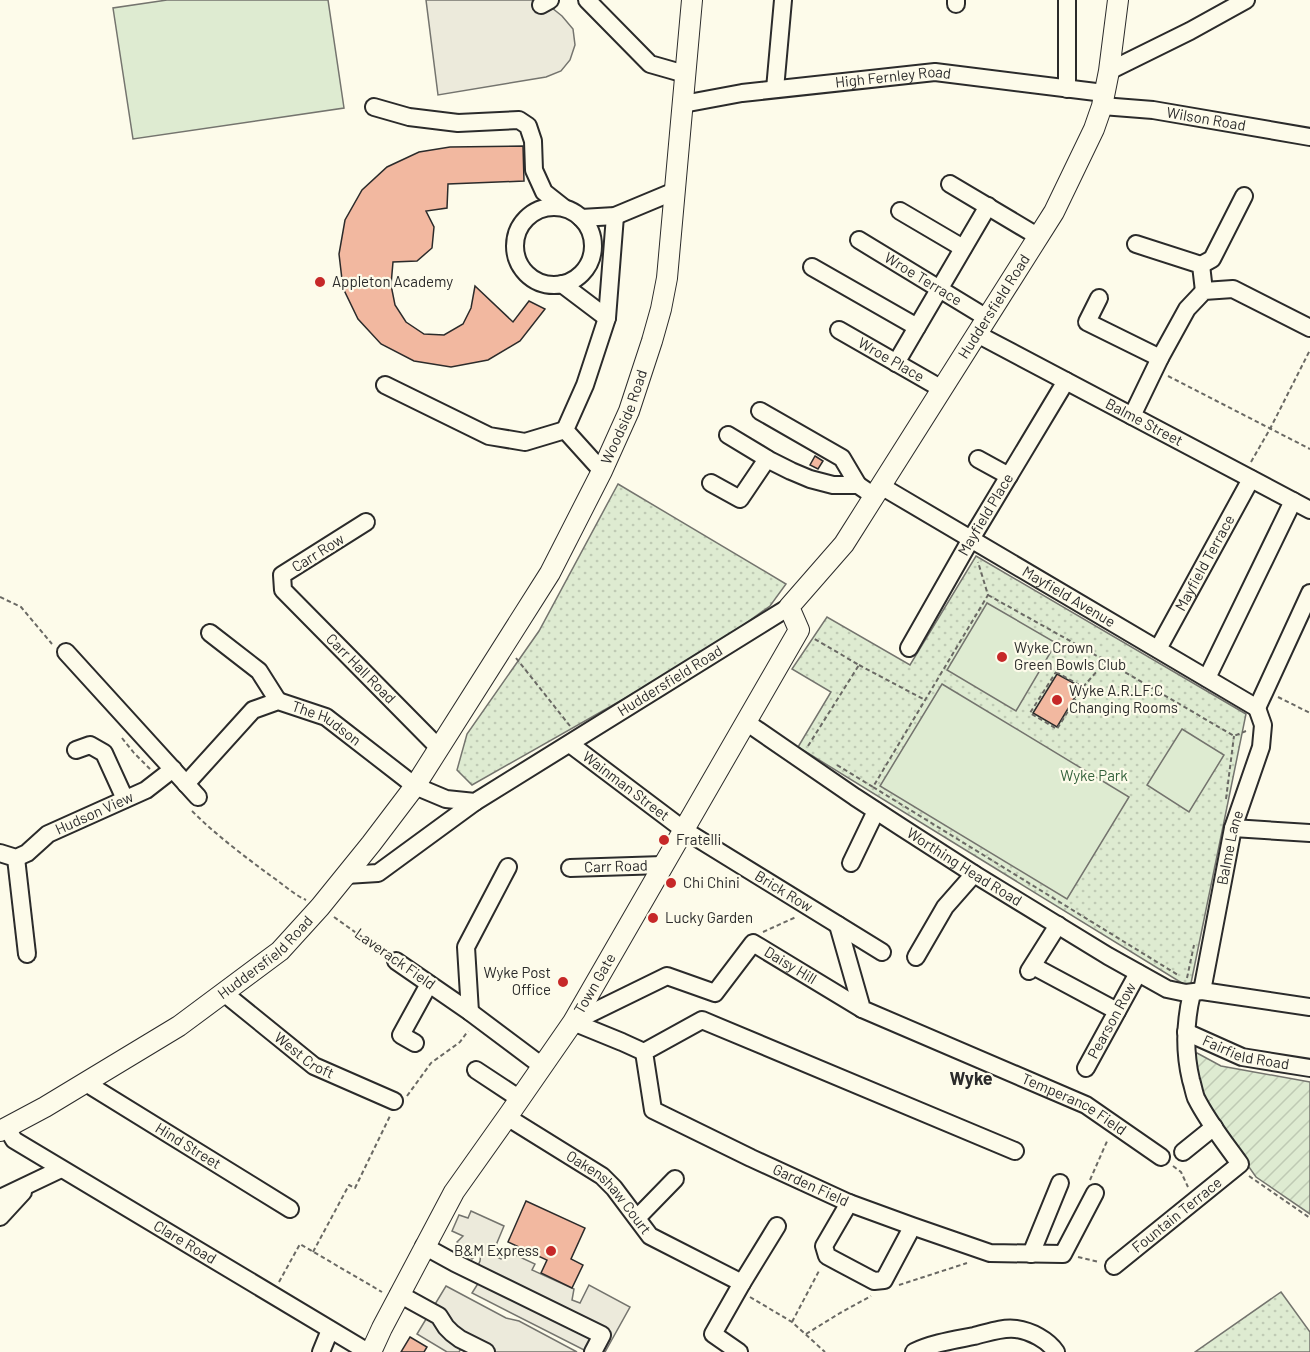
<svg xmlns="http://www.w3.org/2000/svg" width="1310" height="1352" viewBox="0 0 1310 1352" font-family="Barlow,sans-serif">
<defs>
<pattern id="grass-dots" width="8" height="8" patternUnits="userSpaceOnUse" patternTransform="scale(1.5)"><rect width="8" height="8" fill="#deebd1"/><path d="M2 2h.1M6 6h.1" fill="none" stroke="#bfcab4" stroke-width="1.8" stroke-linecap="round"/></pattern>
<pattern id="garden-furrows" width="10" height="10" patternUnits="userSpaceOnUse" patternTransform="scale(1.5)"><rect width="10" height="10" fill="#deebd1"/><path d="M-1 1l2-2M0 10L10 0M9 11l2-2" fill="none" stroke="#bfcab4"/></pattern>
</defs>
<rect width="100%" height="100%" fill="#fdfbea"/>
<!-- grass -->
<g fill="url(#grass-dots)" stroke="#74746e" stroke-width="1.5">
<polygon points="618,484 786,584 770,606 742,626 666,675 472,785 457,770 467,734 539,631"/>
<polygon points="976,556 1246,714 1190,988 798,747 831,692 792,669 827,617 910,665"/>
<polygon points="1281,1292 1310,1332 1310,1352 1195,1352"/>
</g>
<!-- garden -->
<polygon fill="url(#garden-furrows)" stroke="#74746e" stroke-width="1.5" points="1197,1053 1221,1066 1310,1082 1310,1214 1256,1177 1216,1120 1199,1090 1194,1055"/>
<!-- pitch -->
<g fill="#deebd1" stroke="#74746e" stroke-width="1.5">
<polygon points="167,0 328,0 344,108 133,139 113,8"/>
<polygon points="987,603 1056,643 1016,711 947,670"/>
<polygon points="942,684 1129,797 1067,899 880,786"/>
<polygon points="1182,729 1224,755 1189,812 1147,785"/>
</g>
<!-- parking -->
<g fill="#eceadb" stroke="#74746e" stroke-width="1.5">
<polygon points="426,0 542,0 562,16 573,29 575,45 570,60 561,71 546,77 438,95"/>
<polygon points="471,1211 504,1226 494,1250 494,1254 497,1257 501,1259 505,1250 535,1264 532,1270 574,1289 572,1300 580,1303 589,1285 630,1307 605,1352 588,1352 472,1293 479,1282 472,1279 480,1261 481,1252 480,1251 472,1259 457,1242 463,1236 452,1231 459,1215 468,1218"/>
<polygon points="446,1286 506,1318 519,1321 577,1352 472,1352 462,1347 459,1352 447,1352 417,1334"/>
</g>
<!-- building -->
<g fill="#f2b8a0" stroke="#2b2b2b" stroke-width="1.5">
<polygon points="523,146 524,181 448,184 447,208 426,211 434,227 432,248 417,261 393,262 391,285 395,305 406,322 424,334 444,335 463,324 471,308 475,286 513,322 529,301 545,309 520,341 488,360 451,367 414,361 381,344 358,319 343,288 339,254 345,220 362,190 387,167 419,152 450,147"/>
<polygon points="815,456 823,461 818,469 810,465"/>
<polygon points="1057,674 1081,687 1057,727 1033,713"/>
<polygon points="526,1201 585,1228 571,1259 583,1265 572,1288 541,1273 547,1260 508,1242"/>
<polygon points="410,1337 427,1347 424,1352 401,1352"/>
</g>
<g fill="none" stroke-linecap="round" stroke-linejoin="round">
<!-- minor casing -->
<g stroke="#2b2b2b" stroke-width="20">
<g id="minor">
<polyline points="587,0 650,64 685,74"/>
<polyline points="956,4 956,0"/>
<polyline points="541,5 550,0"/>
<polyline points="1109,71 1190,31 1246,0"/>
<polyline points="775,89 783,0"/>
<polyline points="1067,89 1067,0"/>
<path id="s1" d="M683 104 742 93 935 72 1104 93"/>
<path id="s2" d="M1102 106 1153 110 1310 137"/>
<polyline points="374,107 409,117 458,123 519,120 528,126 533,141 534,170 544,192 563,207"/>
<polyline points="950,184 1039,237"/>
<circle cx="554" cy="246" r="39"/>
<polyline points="900,211 963,248"/>
<polyline points="581,218 615,216 675,191"/>
<path id="s3" d="M859 240 987 318"/>
<polyline points="1136,244 1201,265 1204,291"/>
<polyline points="1201,265 1212,259 1244,196"/>
<polyline points="812,267 917,327"/>
<polyline points="562,284 607,318"/>
<polyline points="1099,298 1087,322 1160,358"/>
<path id="s4" d="M839 330 942 389"/>
<path id="s5" d="M977 334 1310 510"/>
<polyline points="896,363 988,206"/>
<polyline points="385,385 489,436 525,442 565,430"/>
<polyline points="760,411 842,458 858,485"/>
<polyline points="1132,416 1160,358 1187,309 1204,291 1233,289 1310,328"/>
<polyline points="728,435 771,461 791,471 810,479 833,485 858,485 874,496"/>
<polyline points="978,459 1009,476"/>
<polyline points="602,471 565,430 585,385 607,318 615,216"/>
<polyline points="711,483 740,499 767,459"/>
<path id="s6" d="M881 486 1257 708"/>
<path id="s7" d="M366 522 282 575 283 590 439 748"/>
<polyline points="210,633 259,671 278,701"/>
<path id="s8" d="M909 648 971 539 1066 381"/>
<path id="s9" d="M1158 649 1251 479"/>
<polyline points="66,652 198,797"/>
<polyline points="1207,678 1293,501"/>
<polyline points="1257,708 1310,593"/>
<path id="s10" d="M746 722 855 797 901 827 974 874 1108 956 1167 989 1186 993 1202 991 1310 1007"/>
<path id="s11" d="M570 744 684 830 882 952"/>
<polyline points="76,750 90,745 104,753 125,799"/>
<path id="s12" d="M186 784 253 710 278 701 326 717 415 786 446 799 475 802 789 607"/>
<polyline points="1233,828 1310,833"/>
<path id="s13" d="M0 853 16 858 27 853 48 834 146 790 173 769"/>
<polyline points="16,858 27,954"/>
<polyline points="851,863 876,811"/>
<path id="s14" d="M570 868 663 865"/>
<polyline points="346,875 378,873 475,802"/>
<path id="s15" d="M838 925 862 1009 1086 1105 1161 1157"/>
<polyline points="916,957 945,907 974,874"/>
<polyline points="396,961 470,1012 542,1066"/>
<polyline points="1033,966 1117,1011"/>
<polyline points="1029,971 1058,925"/>
<path id="s16" d="M1202 991 1233 828 1261 747 1263 725 1257 708"/>
<path id="s17" d="M224 993 314 1066 394 1101"/>
<polyline points="470,1012 466,947 508,867"/>
<path id="s18" d="M573 1022 667 976 715 993 753 943 862 1009"/>
<polyline points="573,1022 622,1042 644,1052"/>
<path id="s19" d="M1186 1032 1242 1057 1310 1068"/>
<polyline points="415,1043 401,1035 429,984"/>
<path id="s20" d="M1086 1068 1138 973"/>
<polyline points="476,1070 520,1099"/>
<path id="s21" d="M86 1083 290 1209"/>
<path id="s22" d="M507 1117 602 1176 614 1188 650 1236 742 1283 777 1226"/>
<path id="s23" d="M7 1128 14 1140 368 1352"/>
<path id="s24" d="M1015 1151 702 1020 644 1052 653 1110 751 1158 849 1203 912 1226 990 1253 1063 1254 1095 1193"/>
<polyline points="1183,1152 1214,1127"/>
<polyline points="0,1198 61,1169"/>
<polyline points="849,1203 824,1246 827,1256 874,1281 884,1280 909,1233"/>
<polyline points="0,1217 23,1192"/>
<polyline points="637,1218 675,1179"/>
<polyline points="424,1246 455,1263 602,1335 593,1352"/>
<polyline points="1031,1254 1060,1183"/>
<path id="s25" d="M1114 1266 1240 1164C1225 1143 1208 1122 1196 1098 1194 1093 1193 1086 1191 1080 1184 1051 1185 1022 1192 993"/>
<polyline points="399,1294 439,1316 446,1327 452,1333 460,1339 486,1352"/>
<polyline points="321,1352 330,1330"/>
<polyline points="739,1352 713,1334 742,1283"/>
<path d="M914 1352C933 1343 954 1340 974 1336 987 1333 1002 1327 1016 1329 1031 1331 1048 1340 1056 1352"/>
</g>
</g>
<!-- major casing -->
<g stroke="#2b2b2b" stroke-width="22">
<g id="major">
<path id="s26" d="M0 1131 45 1107 179 1026 280 951 320 907 371 844 415 786 550 573 602 471 629 411 652 341 661 309 667 278 692 0"/>
<path id="s27" d="M371 1352 382 1328 454 1192 510 1113 573 1022 799 630 789 607 844 544 1054 212 1094 129 1102 106 1109 71 1118 0"/>
</g>
</g>
<!-- path -->
<g stroke="#6a6964" stroke-width="2" stroke-dasharray="4.5 3" stroke-linecap="butt">
<polyline points="1168,376 1310,449"/>
<polyline points="1251,462 1270,429 1310,350"/>
<polyline points="988,595 1106,661 1234,736 1246,731"/>
<polyline points="0,597 21,607 52,644"/>
<polyline points="516,658 570,726"/>
<polyline points="859,665 925,700"/>
<polygon points="1056,672 1083,687 1057,729 1030,713"/>
<polyline points="1083,687 1106,661"/>
<polyline points="1278,697 1310,713"/>
<polyline points="122,738 134,753 150,769"/>
<polyline points="808,746 859,665 813,638"/>
<polyline points="837,765 873,787 988,595 978,562"/>
<polyline points="873,787 1178,975"/>
<polyline points="1226,799 1234,736"/>
<path d="M192 811C216 835 244 856 271 876 283 884 293 894 306 900"/>
<polyline points="334,917 383,952"/>
<polyline points="763,932 796,917"/>
<polyline points="1187,978 1194,945"/>
<polyline points="407,1096 431,1063 460,1042 468,1031"/>
<polyline points="1173,1166 1181,1172 1188,1187"/>
<polyline points="1249,1176 1310,1218"/>
<polyline points="1090,1180 1108,1139"/>
<polyline points="313,1252 349,1185 355,1188 390,1116"/>
<polyline points="1078,1257 1099,1262"/>
<polyline points="279,1282 300,1244 382,1292"/>
<polyline points="899,1285 967,1263"/>
<polyline points="750,1297 792,1322 825,1352"/>
<polyline points="792,1322 820,1269"/>
<polyline points="806,1334 840,1313 871,1296"/>
</g>
<!-- minor -->
<use href="#minor" stroke="#fdfbea" stroke-width="16"/>
<!-- major -->
<use href="#major" stroke="#fdfbea" stroke-width="20"/>
</g>
<!-- markers -->
<g fill="#c62828" stroke="#fdfbea" stroke-width="2">
<circle cx="320" cy="282" r="6"/>
<circle cx="1002" cy="657" r="6"/>
<circle cx="1057" cy="700" r="6"/>
<circle cx="664" cy="840" r="6"/>
<circle cx="671" cy="883" r="6"/>
<circle cx="653" cy="918" r="6"/>
<circle cx="563" cy="982" r="6"/>
<circle cx="551" cy="1251" r="6"/>
</g>
<g text-anchor="middle" stroke-width="4.5" stroke-linejoin="round" paint-order="stroke">
<!-- street labels -->
<g font-size="15" fill="#2b2b2b" stroke="#fdfbea">
<text dy="5" stroke="none"><textPath href="#s1" startOffset="212">High Fernley Road</textPath></text>
<text dy="5" stroke="none"><textPath href="#s2" startOffset="105">Wilson Road</textPath></text>
<text dy="5" stroke="none"><textPath href="#s3" startOffset="75">Wroe Terrace</textPath></text>
<text dy="5" stroke="none"><textPath href="#s27" startOffset="1230">Huddersfield Road</textPath></text>
<text dy="5" stroke="none"><textPath href="#s4" startOffset="60">Wroe Place</textPath></text>
<text dy="5" stroke="none"><textPath href="#s26" startOffset="972">Woodside Road</textPath></text>
<text dy="5" stroke="none"><textPath href="#s5" startOffset="189">Balme Street</textPath></text>
<text dy="5" stroke="none"><textPath href="#s8" startOffset="154">Mayfield Place</textPath></text>
<text transform="translate(318 553) rotate(-32)" y="5">Carr Row</text>
<text dy="5" stroke="none"><textPath href="#s9" startOffset="98">Mayfield Terrace</textPath></text>
<text dy="5" stroke="none"><textPath href="#s6" startOffset="218">Mayfield Avenue</textPath></text>
<text dy="5" stroke="none"><textPath href="#s7" startOffset="225">Carr Hall Road</textPath></text>
<text dy="5" stroke="none"><textPath href="#s12" startOffset="582">Huddersfield Road</textPath></text>
<text dy="5" stroke="none"><textPath href="#s12" startOffset="180">The Hudson</textPath></text>
<text dy="5" stroke="none"><textPath href="#s11" startOffset="70">Wainman Street</textPath></text>
<text dy="5" stroke="none"><textPath href="#s13" startOffset="108">Hudson View</textPath></text>
<text dy="5" stroke="none"><textPath href="#s16" startOffset="146">Balme Lane</textPath></text>
<text dy="5" stroke="none"><textPath href="#s14" startOffset="46">Carr Road</textPath></text>
<text dy="5" stroke="none"><textPath href="#s10" startOffset="262">Worthing Head Road</textPath></text>
<text dy="5" stroke="none"><textPath href="#s11" startOffset="260">Brick Row</textPath></text>
<text dy="5" stroke="none"><textPath href="#s26" startOffset="318">Huddersfield Road</textPath></text>
<text transform="translate(395 959) rotate(35)" y="5">Laverack Field</text>
<text dy="5" stroke="none"><textPath href="#s18" startOffset="262">Daisy Hill</textPath></text>
<text dy="5" stroke="none"><textPath href="#s27" startOffset="432">Town Gate</textPath></text>
<text dy="5" stroke="none"><textPath href="#s20" startOffset="54">Pearson Row</textPath></text>
<text dy="5" stroke="none"><textPath href="#s19" startOffset="64">Fairfield Road</textPath></text>
<text dy="5" stroke="none"><textPath href="#s17" startOffset="102">West Croft</textPath></text>
<text dy="5" stroke="none"><textPath href="#s15" startOffset="320">Temperance Field</textPath></text>
<text dy="5" stroke="none"><textPath href="#s21" startOffset="120">Hind Street</textPath></text>
<text dy="5" stroke="none"><textPath href="#s24" startOffset="639">Garden Field</textPath></text>
<text dy="5" stroke="none"><textPath href="#s22" startOffset="128">Oakenshaw Court</textPath></text>
<text dy="5" stroke="none"><textPath href="#s25" startOffset="81">Fountain Terrace</textPath></text>
<text dy="5" stroke="none"><textPath href="#s23" startOffset="213">Clare Road</textPath></text>
</g>
<!-- poi labels -->
<g font-size="15" fill="#2b2b2b" stroke="#fdfbea" text-anchor="start">
<text x="332" y="287">Appleton Academy</text>
<text x="1014" y="653">Wyke Crown<tspan x="1014" dy="17">Green Bowls Club</tspan></text>
<text x="1069" y="696">Wyke A.R.LF.C<tspan x="1069" dy="17">Changing Rooms</tspan></text>
<text x="676" y="845">Fratelli</text>
<text x="683" y="888">Chi Chini</text>
<text x="665" y="923">Lucky Garden</text>
<text x="551" y="978" text-anchor="end">Wyke Post<tspan x="551" dy="17">Office</tspan></text>
<text x="539" y="1256" text-anchor="end">B&amp;M Express</text>
</g>
<!-- park labels -->
<g font-size="15" fill="#34623c" stroke="#fdfbea">
<text x="1094" y="781">Wyke Park</text>
</g>
<!-- quarter labels -->
<g font-size="18" font-weight="bold" fill="#2b2b2b" stroke="#fdfbea">
<text x="971" y="1085">Wyke</text>
</g>
</g>
</svg>
